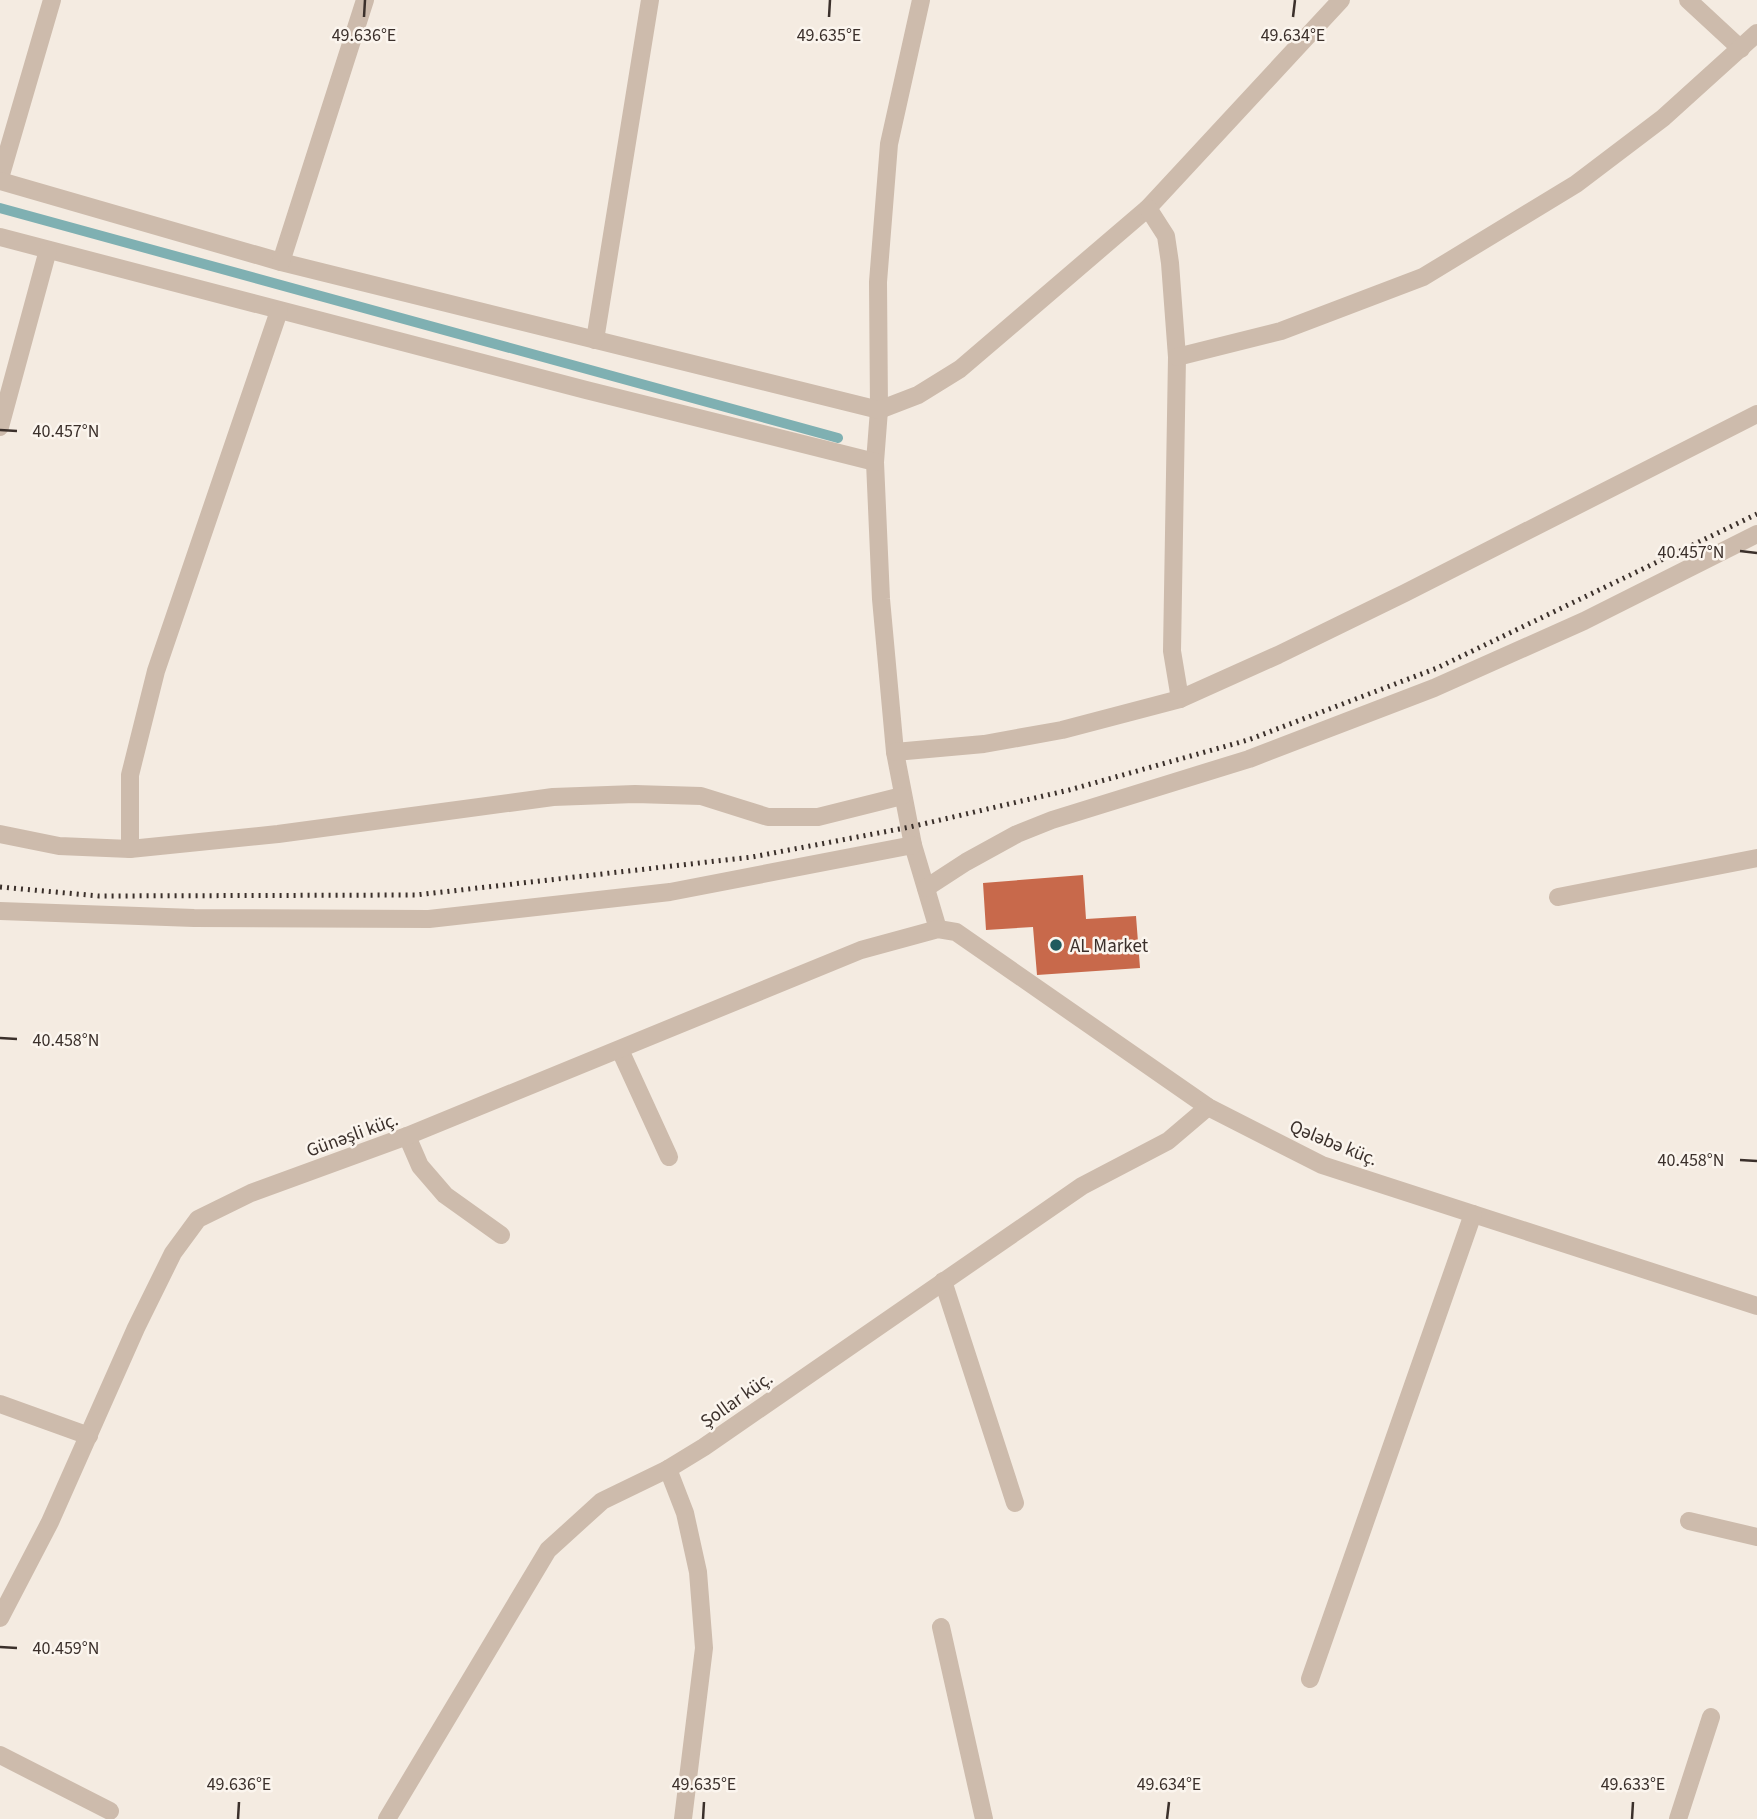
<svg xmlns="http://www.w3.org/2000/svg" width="1757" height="1819" viewBox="0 0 1757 1819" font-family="'Source Sans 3',sans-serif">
<rect width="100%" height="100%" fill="#f4ebe1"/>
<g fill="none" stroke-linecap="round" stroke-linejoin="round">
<!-- stream -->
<polyline stroke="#7fb0b2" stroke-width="10" points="0,208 838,438"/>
</g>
<!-- building -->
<polygon fill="#c8694b" points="1083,875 1086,919 1136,916 1140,968 1037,975 1033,927 986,930 983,883"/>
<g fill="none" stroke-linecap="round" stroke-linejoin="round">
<!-- minor -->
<g stroke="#cdbbac" stroke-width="18">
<polyline points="921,0 889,144 878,282 879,410 875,462 881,599 895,752 913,845 938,929"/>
<polyline points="1688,0 1741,49"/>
<polyline points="0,178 52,0"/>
<polyline points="0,181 281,262 879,410 918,395 960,369 1148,208 1341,0"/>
<polyline points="1148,208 1166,236 1170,263 1177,357 1172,651 1180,699"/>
<polyline points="0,237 586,390 875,462"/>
<polyline points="281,262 365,0"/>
<polyline points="595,340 650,0"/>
<polyline points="1177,357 1281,331 1423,277 1576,184 1663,118 1757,33"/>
<polyline points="0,427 48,250"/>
<polyline points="895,752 984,744 1062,730 1180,699 1278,655 1405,593 1757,414"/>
<polyline points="0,834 59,846 130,849 278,834 553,797 635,794 701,796 768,817 818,817 902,796"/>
<polyline points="130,849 130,775 156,671 279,311"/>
<polyline points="926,888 966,862 1017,834 1052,820 1249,759 1434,688 1584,621 1757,534"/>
<polyline points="1558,897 1757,858"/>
<polyline points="0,911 194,918 429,919 670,892 913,845"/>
<polyline points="620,1050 669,1157"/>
<polyline points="407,1136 420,1166 445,1195 501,1235"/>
<polyline points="943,1281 1015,1503"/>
<polyline points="0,1404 89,1436"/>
<polyline points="668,1469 685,1513 698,1572 704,1648 683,1819"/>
<polyline points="1689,1521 1757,1537"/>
<polyline points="0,1618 50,1522 136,1328 173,1253 198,1219 251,1193 407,1136 861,950 938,929 956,932 1208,1107 1322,1165 1757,1306"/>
<polyline points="941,1627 984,1819"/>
<polyline points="1310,1679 1473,1214"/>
<polyline points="0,1755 110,1811"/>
<polyline points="387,1819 548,1550 602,1501 668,1469 704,1447 1082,1186 1168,1141 1208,1107"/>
<polyline points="1678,1819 1711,1717"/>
</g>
<!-- rail -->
<polyline stroke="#3b302b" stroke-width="5" stroke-dasharray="2 5" stroke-linecap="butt" points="0,887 99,896 416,895 752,857 910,827 1069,790 1248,740 1437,668 1757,514"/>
</g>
<!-- ticks -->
<path fill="none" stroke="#3b302b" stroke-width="2.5" d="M364 17 365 0M829 17 830 0M1293 17 1295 0M0 430 17 431M1740 551 1757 553M0 1038 17 1039M1740 1160 1757 1161M0 1647 17 1648M238 1819 239 1802M703 1819 704 1802M1167 1819 1169 1802M1632 1819 1633 1802"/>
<!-- markers -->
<circle fill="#1f5a5e" stroke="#fbf5ee" stroke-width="2.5" cx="1056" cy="945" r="7"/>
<g text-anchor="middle" stroke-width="5" stroke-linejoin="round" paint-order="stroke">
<!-- poi labels -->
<g font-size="19" fill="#3b302b" stroke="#fbf5ee" text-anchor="start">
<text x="1070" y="952">AL Market</text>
</g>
<!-- street labels -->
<g font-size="19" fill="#3b302b" stroke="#fbf5ee">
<text transform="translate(352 1134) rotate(-20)" y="7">Günəşli küç.</text>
<text transform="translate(1334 1142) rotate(22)" y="7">Qələbə küç.</text>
<text transform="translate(736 1399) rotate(-35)" y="7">Şollar küç.</text>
</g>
</g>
<g font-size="18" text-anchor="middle" fill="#3b302b" stroke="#fbf5ee" stroke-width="5" stroke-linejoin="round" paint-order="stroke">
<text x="364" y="41">49.636°E</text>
<text x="829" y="41">49.635°E</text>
<text x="1293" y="41">49.634°E</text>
<text x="66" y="437">40.457°N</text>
<text x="1691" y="558">40.457°N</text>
<text x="66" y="1046">40.458°N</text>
<text x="1691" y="1166">40.458°N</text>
<text x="66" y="1654">40.459°N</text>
<text x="239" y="1790">49.636°E</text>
<text x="704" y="1790">49.635°E</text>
<text x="1169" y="1790">49.634°E</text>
<text x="1633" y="1790">49.633°E</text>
</g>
</svg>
